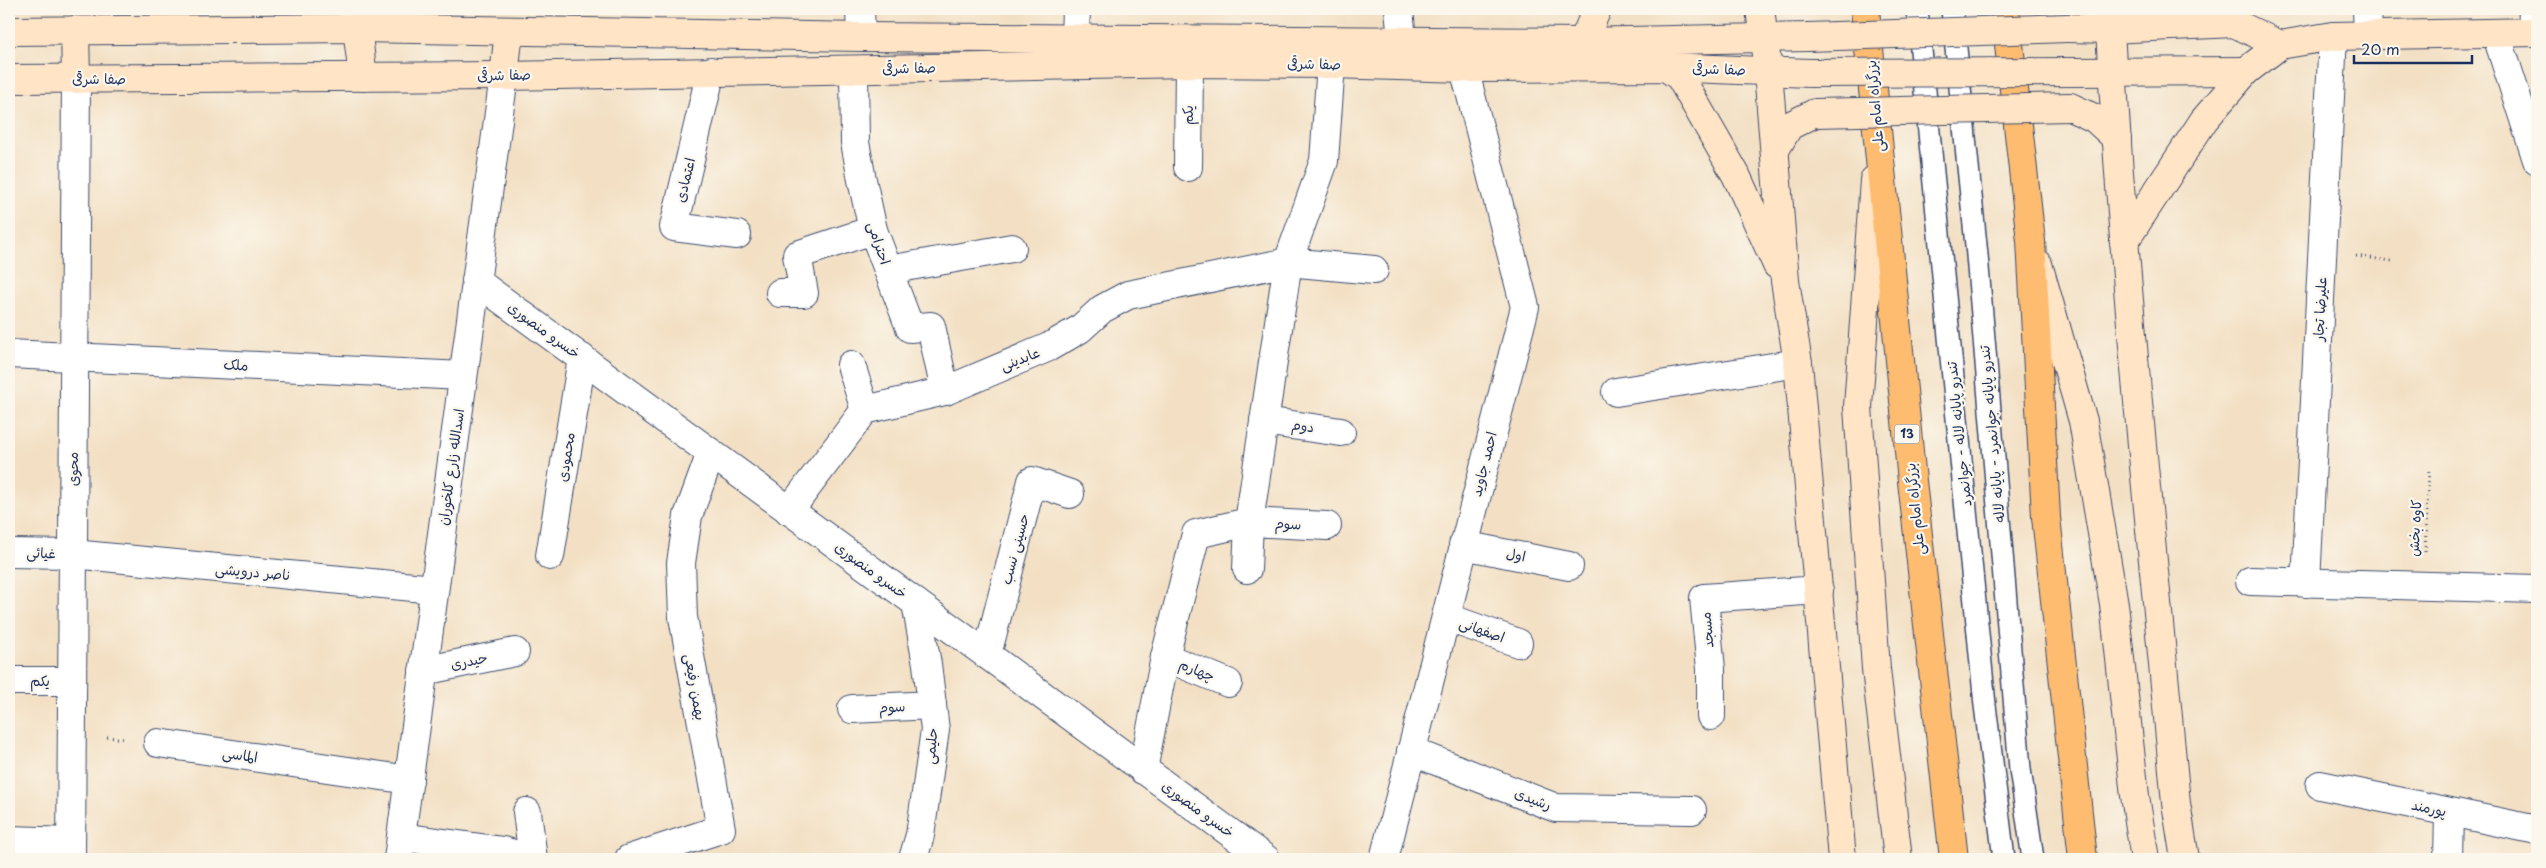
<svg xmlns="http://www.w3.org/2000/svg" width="2546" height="868" viewBox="0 0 2546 868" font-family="'Playpen Sans','Playpen Sans Arabic',sans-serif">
<rect width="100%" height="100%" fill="#fbf7ec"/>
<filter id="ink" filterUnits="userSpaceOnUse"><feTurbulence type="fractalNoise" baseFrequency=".02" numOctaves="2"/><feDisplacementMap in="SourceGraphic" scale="10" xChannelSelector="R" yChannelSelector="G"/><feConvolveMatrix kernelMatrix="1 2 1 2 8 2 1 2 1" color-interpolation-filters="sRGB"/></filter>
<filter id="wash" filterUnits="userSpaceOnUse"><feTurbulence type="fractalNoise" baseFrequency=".0096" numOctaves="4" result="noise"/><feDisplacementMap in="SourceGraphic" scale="20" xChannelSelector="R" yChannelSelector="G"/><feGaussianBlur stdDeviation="1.12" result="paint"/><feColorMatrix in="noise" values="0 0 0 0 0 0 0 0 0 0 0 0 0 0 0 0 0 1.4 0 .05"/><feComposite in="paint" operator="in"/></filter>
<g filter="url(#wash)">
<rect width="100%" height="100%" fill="#f3e0c4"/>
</g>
<g filter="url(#ink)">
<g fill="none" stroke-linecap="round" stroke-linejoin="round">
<!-- service casing -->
<g stroke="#3b4a6d" stroke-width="24">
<g id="service">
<polyline points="1917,9 1985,705 2004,859"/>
<polyline points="1952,9 1977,255 2020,769 2033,859"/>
</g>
</g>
<!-- minor casing -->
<g stroke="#3b4a6d" stroke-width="30">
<g id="minor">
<polyline points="354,9 357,28"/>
<polyline points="860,9 861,37"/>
<polyline points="1399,9 1402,40"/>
<polyline points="2367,9 2368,34"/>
<polyline points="2532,32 2533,9"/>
<polyline points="2496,33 2537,160"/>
<polyline points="1075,39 1076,9"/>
<polyline points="854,70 855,142 862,180 873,230 910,328 931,326 945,391"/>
<polyline points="711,71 674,227 737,235"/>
<polyline points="1188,167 1189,63"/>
<polyline points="888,270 1012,248"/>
<polyline points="476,281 1266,859"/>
<polyline points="780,293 804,293 797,255 873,230"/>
<polyline points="9,354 463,376"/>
<polyline points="851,365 865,410"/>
<polyline points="1616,392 1798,363"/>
<polyline points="1264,421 1341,432"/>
<polyline points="789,511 865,410 945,391 1049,347 1080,329 1102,309 1128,295 1288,262 1324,161 1331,64"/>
<polyline points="1463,545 1569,566"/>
<polyline points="9,553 73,554 434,589"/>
<polyline points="550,556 582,358"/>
<polyline points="1247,569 1249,522 1327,526"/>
<polyline points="2250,581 2537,589"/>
<polyline points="2306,583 2333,36"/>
<polyline points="1446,617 1518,643"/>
<polyline points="987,655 1032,481 1070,494"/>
<polyline points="1165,657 1228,683"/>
<polyline points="423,671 515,652"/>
<polyline points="9,681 72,681"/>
<polyline points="852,709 932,705"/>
<polyline points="1711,716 1711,669 1704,598 1819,590"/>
<polyline points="158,743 409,780"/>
<polyline points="1411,751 1556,808 1692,810"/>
<polyline points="1143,770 1165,657 1196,534 1249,522 1288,262 1374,270"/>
<polyline points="2320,785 2537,830"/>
<polyline points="527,812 533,859"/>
<polyline points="401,837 503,851 533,859"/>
<polyline points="9,840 71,842"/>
<polyline points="71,859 76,79"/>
<polyline points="398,859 504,76"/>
<polyline points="629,859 721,829 683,617 681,563 688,516 711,453"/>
<polyline points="913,859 920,835 935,730 927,664 916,603"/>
<polyline points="1384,859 1525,307 1464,68"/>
<polyline points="2448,859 2449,812"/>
</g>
</g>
<!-- secondary casing -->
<g stroke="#3b4a6d" stroke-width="30">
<g id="secondary">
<polyline points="1760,9 1768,71 1785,281 1798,363 1842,859"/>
<path d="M2109 9C2122 274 2152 539 2176 803L2185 859"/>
<polyline points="2221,11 2234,23 2280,45"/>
<polyline points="357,28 363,77"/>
<polyline points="2067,28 2110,29 2234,23"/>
<polyline points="75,30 76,79"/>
<polyline points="9,31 357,28 861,37 1583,42 1808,37"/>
<polyline points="1583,42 1597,9"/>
<polyline points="1666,67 1680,77 1736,175 1777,265"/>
<polyline points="2069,72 2246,71"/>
<polyline points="504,76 509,31"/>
<polyline points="9,79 504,76 1189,63 1331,64 1464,68 1666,67 1810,73"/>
<polyline points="2070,107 2094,118 2117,139"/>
<polyline points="1775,150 1789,126 1815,113"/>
<polyline points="1874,180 1858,407 1876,669 1898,859"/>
<polyline points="2124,242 2204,120 2246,71 2280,45 2333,36 2537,32"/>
<polyline points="2038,264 2083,421 2114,604 2135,796 2145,859"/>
</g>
</g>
<!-- trunk casing -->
<g stroke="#3b4a6d" stroke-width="30">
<g id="trunk">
<polyline points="1865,9 1912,481 1954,859"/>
<polyline points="2005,9 2031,241 2046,517 2083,859"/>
</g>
</g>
<!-- path -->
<g stroke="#3b4a6d" stroke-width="3" stroke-dasharray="1 4" stroke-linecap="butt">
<polyline points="2356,256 2392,261"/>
<polyline points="2425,552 2429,469"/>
<polyline points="107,737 125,739"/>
</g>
<!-- service -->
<use href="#service" stroke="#fff" stroke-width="21"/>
<!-- minor -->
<use href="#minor" stroke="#fff" stroke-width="28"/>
<!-- secondary -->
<use href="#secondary" stroke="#ffe4c6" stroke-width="28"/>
<!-- trunk -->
<use href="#trunk" stroke="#febc70" stroke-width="28"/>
<!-- secondary-bridge casing -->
<g stroke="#3b4a6d" stroke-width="30" stroke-linecap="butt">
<g id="secondary-bridge">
<polyline points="1808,37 2067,28"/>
<polyline points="1810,73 2069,72"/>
<polyline points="1815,113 2070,107"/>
</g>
</g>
<!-- secondary-bridge -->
<use href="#secondary-bridge" stroke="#ffe4c6" stroke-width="28"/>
</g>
</g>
<g text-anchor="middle" stroke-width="4.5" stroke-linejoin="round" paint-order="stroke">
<!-- shield labels -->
<rect fill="#fbf7ec" stroke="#5e6b89" stroke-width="1" x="1894.5" y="424.5" width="25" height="19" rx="4"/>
<g font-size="12" font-weight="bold" fill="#1b2f5e">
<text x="1907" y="438">13</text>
</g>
<!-- street labels -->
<g font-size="14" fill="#1b2f5e" stroke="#fbf7ec">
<text transform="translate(1314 64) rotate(1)" y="5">صفا شرقی</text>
<text transform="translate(909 68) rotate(-1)" y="5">صفا شرقی</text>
<text transform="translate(1719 69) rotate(2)" y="5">صفا شرقی</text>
<text transform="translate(504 75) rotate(-1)" y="5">صفا شرقی</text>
<text x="99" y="84">صفا شرقی</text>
<text transform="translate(1875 106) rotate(-95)" y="5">بزرگراه امام علی</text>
<text transform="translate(1188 115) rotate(-90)" y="5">یکم</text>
<text transform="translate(685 180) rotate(-76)" y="5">اعتمادی</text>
<text transform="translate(879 243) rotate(72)" y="5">احترامی</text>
<text transform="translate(2320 309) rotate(-87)" y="5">علیرضا تجار</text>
<text transform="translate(544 330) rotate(36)" y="5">خسرو منصوری</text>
<text transform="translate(1020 359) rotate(-21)" y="5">عابدینی</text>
<text transform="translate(236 365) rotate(3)" y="5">ملک</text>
<text transform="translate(1303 426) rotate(8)" y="5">دوم</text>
<text transform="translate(1959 434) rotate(-96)" y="5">تندرو پایانه لاله - جوانمرد</text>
<text transform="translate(1992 434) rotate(-95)" y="5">تندرو پایانه جوانمرد - پایانه لاله</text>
<text transform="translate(566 457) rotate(-81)" y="5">محمودی</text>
<text transform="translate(1484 464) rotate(-76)" y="5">احمد جاوید</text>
<text transform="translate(451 467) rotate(-82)" y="5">اسدالله زارع کلخوران</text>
<text transform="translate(73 469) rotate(-90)" y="5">محوی</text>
<text transform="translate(1915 509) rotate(-96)" y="5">بزرگراه امام علی</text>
<text transform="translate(1288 524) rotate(3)" y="5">سوم</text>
<text transform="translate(2415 528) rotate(-87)" y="5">کاوه بخش</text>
<text transform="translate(1015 549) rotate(-75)" y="5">حسینی نسب</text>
<text transform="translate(41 553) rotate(2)" y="5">غیائی</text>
<text transform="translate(1516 555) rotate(11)" y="5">اول</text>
<text transform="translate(871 570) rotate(36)" y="5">خسرو منصوری</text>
<text transform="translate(253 572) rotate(5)" y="5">ناصر درویشی</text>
<text transform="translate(1482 630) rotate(20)" y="5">اصفهانی</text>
<text transform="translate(1707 630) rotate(-95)" y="5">مسجد</text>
<text transform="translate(469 661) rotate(-12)" y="5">حیدری</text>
<text transform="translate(1197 670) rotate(22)" y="5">چهارم</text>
<text transform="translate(40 681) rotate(1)" y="5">یکم</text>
<text transform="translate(695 687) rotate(80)" y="5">بهمن رفیعی</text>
<text transform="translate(892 707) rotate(-3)" y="5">سوم</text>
<text transform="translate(931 746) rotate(-85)" y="5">حلیمی</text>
<text transform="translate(240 755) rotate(8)" y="5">الماسی</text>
<text transform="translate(1533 799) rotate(21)" y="5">رشیدی</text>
<text transform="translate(2429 808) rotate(12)" y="5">پورمند</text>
<text transform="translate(1198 809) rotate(36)" y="5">خسرو منصوری</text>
</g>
</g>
<!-- margin -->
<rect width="2546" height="868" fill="none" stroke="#fbf7ec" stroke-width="30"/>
<!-- scale -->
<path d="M2354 55v8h118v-8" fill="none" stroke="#1b2f5e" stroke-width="2.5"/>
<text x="2361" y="55" font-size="15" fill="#1b2f5e" stroke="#fbf7ec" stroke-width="4" paint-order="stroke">20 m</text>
</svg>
